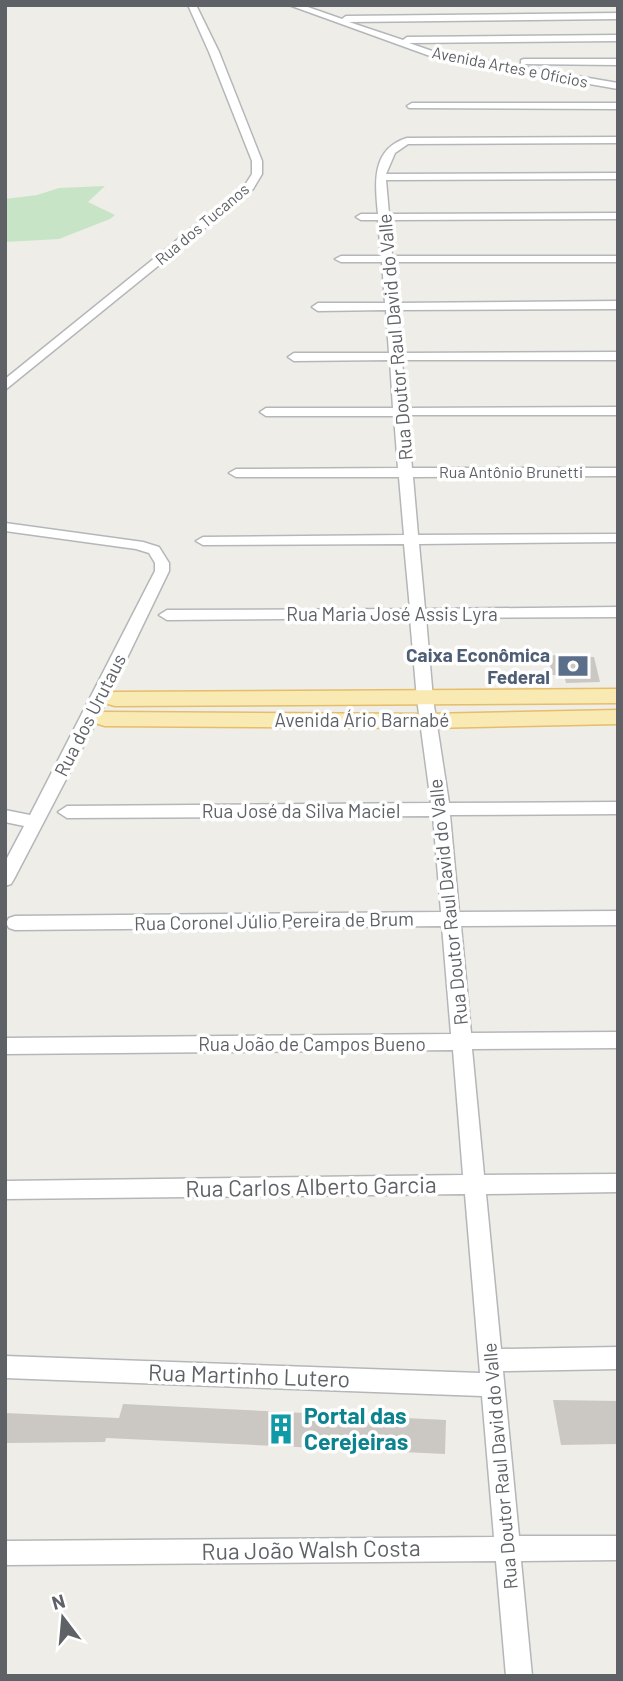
<svg xmlns="http://www.w3.org/2000/svg" width="623" height="1681" viewBox="0 0 623 1681" font-family="Barlow,sans-serif">
<rect width="100%" height="100%" fill="#efede7"/>
<!-- green -->
<polygon fill="#c8e4c6" points="105,186 88,202 115,215 110,219 59,239 5,242 5,199 37,195 59,188"/>
<!-- building -->
<g fill="#cbc8c4">
<polygon points="548,655 594,657 600,682 566,683 564,675 552,675"/>
<polygon points="553,1400 618,1401 618,1444 561,1445"/>
<polygon points="123,1404 446,1420 445,1454 106,1438 105,1442 5,1443 5,1413 119,1418"/>
</g>
<g fill="none" stroke-linecap="round" stroke-linejoin="round">
<!-- minor casing -->
<g stroke="#b4b7ba" stroke-width="3">
<g id="minor">
<polygon points="188,5 196,5 219,52 262,161 262,174 253,189 5,390 5,379 245,185 252,174 252,161 209,52"/>
<polygon points="289,5 302,5 342,19 346,16 618,13 618,19 349,22 403,40 407,37 618,35 618,41 409,43 435,52 618,83 618,89 430,56"/>
<polygon points="524,59 618,59 618,65 521,64 521,60"/>
<polygon points="412,103 618,103 618,109 409,108 407,106"/>
<path d="M618 137V143L408 144 395 153 386 174 618 173V179L386 180 389 214 618 213V219L389 220 392 256H618V262H393L397 303 618 301V309L397 310 401 353 618 352V360H402L406 408 618 407V415H407L412 468H618V476L413 477 418 535 618 534V542L419 544 425 609 618 607V617L426 618 433 699 449 803 618 802V814L450 815 459 912 618 911V925L461 926 471 1033 618 1032V1048L472 1049 484 1175 618 1174V1192L486 1194 501 1349 618 1347V1369L503 1371 519 1536H618V1560L521 1561 532 1676H506L496 1561 5 1565V1541L494 1537 482 1396 5 1378V1356L480 1373 465 1194 5 1199V1181L463 1175 453 1050 5 1054V1038L451 1034 442 926 15 930 9 928 6 923 9 918 15 916 441 912 433 816 67 818 58 812 67 806 431 803 417 699 410 618 167 620 159 615 167 610 410 609 404 544 203 545 196 541 203 537 404 535 399 477H236L229 473 236 469 398 468 394 416H266L260 412 266 408H393L390 360 294 361 288 357 294 353H389L386 310 318 311 312 307 318 303H385L382 262H341L335 259 341 256H381L378 220H361L356 217 361 214H378C375 183 371 149 407 138Z"/>
<polygon points="5,523 143,542 159,547 169,563 169,571 99,716 14,879 11,884 5,886 5,862 24,826 5,822 5,810 30,815 155,571 155,563 149,553 136,549 5,531"/>
</g>
</g>
<!-- major casing -->
<g stroke="#e6bd69" stroke-width="3">
<g id="major">
<polygon points="618,689 618,703 115,706 108,704 105,699 108,694 115,692"/>
<polygon points="618,710 618,724 428,728 105,726 98,724 94,719 98,714 105,712 428,714"/>
</g>
</g>
<!-- minor -->
<use href="#minor" fill="#fff" fill-rule="evenodd"/>
<!-- major -->
<use href="#major" fill="#f9eab3" fill-rule="evenodd"/>
</g>
<!-- icons -->
<defs>
<g id="bank-bare" transform="scale(2.415)"><path d="M-6-4H6V4H-6ZM0-2.3a2.3 2.3 0 1 0 0 4.6a2.3 2.3 0 1 0 0-4.6Z" fill="#5c6f8a" stroke="#fff" stroke-width="2.5" paint-order="stroke"/></g>
<g id="building-bare" transform="scale(2.415)"><path d="M-4-6H4V6H1V3H-1V6H-4ZM-2.5-4.3h1.7v1.8h-1.7ZM.8-4.3h1.7v1.8H.8ZM-2.5-1h1.7V.8h-1.7ZM.8-1h1.7V.8H.8Z" fill="#0f9aa8" stroke="#fff" stroke-width="2.5" paint-order="stroke"/></g>
</defs>
<g fill-rule="evenodd">
<use href="#bank-bare" x="573" y="666"/>
<use href="#building-bare" x="281" y="1429"/>
</g>
<g text-anchor="middle" stroke-width="7" stroke-linejoin="round" paint-order="stroke">
<!-- far-street labels -->
<g font-size="16" fill="#5e6266" stroke="#fff">
<text transform="translate(510 67) rotate(11)" y="6">Avenida Artes e Ofícios</text>
<text transform="translate(202 224) rotate(-40)" y="6">Rua dos Tucanos</text>
<text x="511" y="478">Rua Antônio Brunetti</text>
</g>
<!-- street labels -->
<g font-size="19" fill="#5e6266" stroke="#fff">
<text transform="translate(395 337) rotate(-95)" y="7">Rua Doutor Raul David do Valle</text>
<text x="392" y="621">Rua Maria José Assis Lyra</text>
<text transform="translate(90 715) rotate(-63)" y="7">Rua dos Urutaus</text>
<text x="362" y="727">Avenida Ário Barnabé</text>
<text x="301" y="818">Rua José da Silva Maciel</text>
<text transform="translate(448 902) rotate(-96)" y="7">Rua Doutor Raul David do Valle</text>
<text transform="translate(274 921) rotate(-1)" y="7">Rua Coronel Júlio Pereira de Brum</text>
<text x="312" y="1051">Rua João de Campos Bueno</text>
<text transform="translate(500 1466) rotate(-95)" y="7">Rua Doutor Raul David do Valle</text>
</g>
<!-- service labels -->
<g font-size="19" font-weight="bold" fill="#4e5e75" stroke="#fff" text-anchor="end">
<text x="550" y="662">Caixa Econômica<tspan x="550" dy="22">Federal</tspan></text>
</g>
<!-- near-street labels -->
<g font-size="23" fill="#5e6266" stroke="#fff">
<text transform="translate(311 1187) rotate(-1)" y="8">Rua Carlos Alberto Garcia</text>
<text transform="translate(249 1376) rotate(2)" y="8">Rua Martinho Lutero</text>
<text transform="translate(311 1550) rotate(-1)" y="8">Rua João Walsh Costa</text>
</g>
<!-- near-culture labels -->
<g font-size="23" font-weight="bold" fill="#0d838f" stroke="#fff" text-anchor="start">
<text x="304" y="1424">Portal das<tspan x="304" dy="26">Cerejeiras</tspan></text>
</g>
</g>
<!-- border -->
<rect width="623" height="1681" fill="none" stroke="#5e6266" stroke-width="14"/>
<!-- north arrow -->
<g transform="translate(63 1618) rotate(344)" stroke="#ffffff" stroke-width="5" paint-order="stroke">
<path d="M0-5L12 26L0 18L-12 26Z" fill="#5e6266"/>
<text y="-10" font-size="19" font-weight="bold" text-anchor="middle" fill="#5e6266">N</text>
</g>
</svg>
